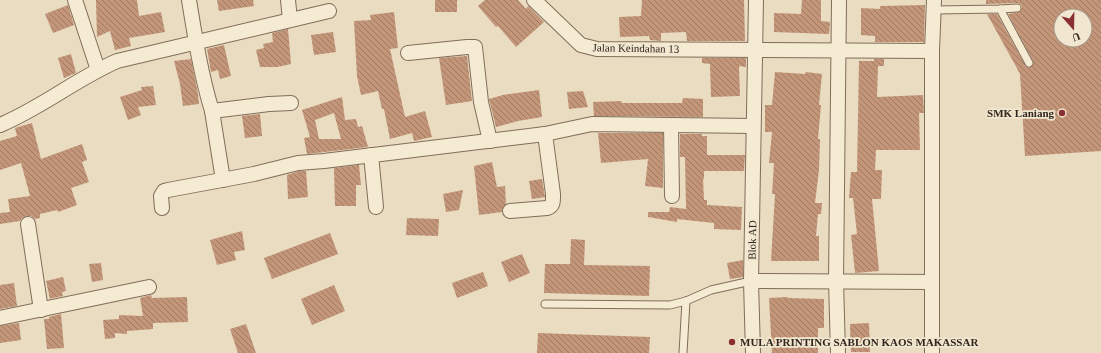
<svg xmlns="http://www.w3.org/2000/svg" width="1101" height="353" viewBox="0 0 1101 353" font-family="Georgia,serif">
<defs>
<pattern id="building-back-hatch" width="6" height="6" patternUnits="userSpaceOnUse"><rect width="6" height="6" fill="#c49679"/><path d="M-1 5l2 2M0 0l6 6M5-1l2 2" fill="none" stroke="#a07a63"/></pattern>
</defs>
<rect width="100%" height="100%" fill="#e9dcc0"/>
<!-- building -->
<g fill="url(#building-back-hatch)" fill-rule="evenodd">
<polygon points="96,0 137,0 139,16 161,12 165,32 129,38 131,46 115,50 110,31 97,37"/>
<polygon points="217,0 253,0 254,6 219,11"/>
<rect x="435" y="0" width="22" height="12"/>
<polygon points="485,0 518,0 526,9 528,6 544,22 516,47 498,26 496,27 478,6"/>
<polygon points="642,0 744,0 745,41 687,41 686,32 661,33 661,41 650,40 649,36 620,37 619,17 641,16"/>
<polygon points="802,0 821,0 821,21 830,22 829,34 774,32 774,13 801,14"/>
<path d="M986 0H1101V151L1025 156 1020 74 987 14H997L1025 65 1029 68 1033 65V61L1008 14 1019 12 1022 7 1020 4 1017 3 986 4ZM1061 16H1085V40H1061Z"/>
<polygon points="68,5 74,25 53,33 45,14"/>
<polygon points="925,5 924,42 875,42 875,36 861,35 861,8 880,9 880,6"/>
<polygon points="394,12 398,48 390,49 405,117 425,111 432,137 414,141 412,133 390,139 384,109 382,109 378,91 361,95 357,76 354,21 371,20 370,15"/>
<polygon points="288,29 291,64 277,67 260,67 256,50 264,48 263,44 273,42 272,33"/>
<polygon points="333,32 336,52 314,55 311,35"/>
<polygon points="224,45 231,76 220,79 218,70 211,72 207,49"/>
<polygon points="71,54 76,73 64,78 58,58"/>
<polygon points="467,56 472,101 446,105 439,58"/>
<polygon points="702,58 746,58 746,67 739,66 740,96 711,97 710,64 702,63"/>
<polygon points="191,59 198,94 199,104 183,106 180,84 174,61"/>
<polygon points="874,59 884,59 884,66 878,66 877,97 923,95 924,113 919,113 920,150 876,150 875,170 882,170 881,199 872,199 879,271 855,273 851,235 857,234 853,198 849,198 851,172 857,172 859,61 874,61"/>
<polygon points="775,72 805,74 806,72 822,74 819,105 821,105 818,139 820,139 819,170 815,203 822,203 821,214 818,214 816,236 819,236 819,261 771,261 775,194 772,194 774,163 769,163 772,132 765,132 765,105 772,105"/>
<polygon points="153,86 156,105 138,107 141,115 128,120 120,97 142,90 141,87"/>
<polygon points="539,90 542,117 518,121 496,127 489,99 503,95"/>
<polygon points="583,91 588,107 569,109 567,92"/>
<path d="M342 97 345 120 356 119 358 127 362 126 368 147 307 154 304 138 310 137 302 110ZM334 113 341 139H319L315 120Z"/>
<polygon points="683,98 703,99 703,117 594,116 593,102 621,101 622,103 682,103"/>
<polygon points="260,114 262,136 245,138 242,116"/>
<polygon points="32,123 41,159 82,144 87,160 82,162 89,182 71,188 77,205 58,212 57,210 40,214 40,218 35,219 31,216 26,216 22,218 20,221 0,224 0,213 10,212 8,199 30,196 21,163 0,170 0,141 17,136 15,128"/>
<polygon points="598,133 663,133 663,188 645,186 648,159 601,163"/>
<polygon points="680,134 702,134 702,136 707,136 707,155 745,155 744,171 704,171 704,179 703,179 704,200 707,200 707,205 742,207 741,230 714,229 714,223 677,219 677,222 648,217 648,212 669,212 670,207 686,209 685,157 680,157"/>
<polygon points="492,162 497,187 505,186 506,204 503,207 502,212 479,215 474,166"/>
<polygon points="359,165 361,185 356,185 356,206 335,206 334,168"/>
<polygon points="299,171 306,171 308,197 288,199 287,175"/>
<polygon points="542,179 545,197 532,199 529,181"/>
<polygon points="463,190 459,210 446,212 443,194"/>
<polygon points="407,218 439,219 438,236 406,235"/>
<polygon points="242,231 245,250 234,252 236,260 217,265 210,240"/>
<polygon points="330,233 338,254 272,279 264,258"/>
<polygon points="571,239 585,240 584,265 650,266 649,296 544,293 545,264 570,264"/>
<polygon points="522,254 530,273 509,282 501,262"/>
<polygon points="743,260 743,277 730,279 727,263"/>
<polygon points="101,263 103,280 92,282 89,264"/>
<polygon points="483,272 488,286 457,298 452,283"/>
<polygon points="63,277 66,291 62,292 63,296 48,299 50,299 46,281"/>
<polygon points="14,283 17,306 0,309 0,285"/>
<polygon points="334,285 345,311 312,325 301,299"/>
<polygon points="151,295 152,298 187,297 188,322 153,323 153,329 127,331 127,334 115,333 115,338 105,339 103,320 119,319 119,315 143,316 140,298"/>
<polygon points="788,297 788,298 824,299 824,328 818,328 818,353 772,353 769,298"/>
<polygon points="61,314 64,348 47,349 44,319 49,319 49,317"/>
<polygon points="19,323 21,340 0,343 0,326"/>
<polygon points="869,323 870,352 851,352 850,324"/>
<polygon points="246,324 256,353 238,353 230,329"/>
<polygon points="538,333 650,337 649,353 537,353"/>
</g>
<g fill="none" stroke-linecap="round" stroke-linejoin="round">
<!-- service casing -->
<g stroke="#806d5a" stroke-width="9">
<g id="service">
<polyline points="1000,9 1029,63"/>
<polyline points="934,10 1000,9 1017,8"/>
<polyline points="545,304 670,305 686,301 711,290 751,281"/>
<polyline points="683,353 686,301"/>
</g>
</g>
<!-- minor casing -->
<g stroke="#806d5a" stroke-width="16">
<g id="minor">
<polyline points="75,0 98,70"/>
<path d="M189 0C195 37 201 75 212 111L223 180"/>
<polyline points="288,0 290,20"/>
<polyline points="534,0 581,45 597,49 932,51 934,0"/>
<polyline points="408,53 467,47 475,47 481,102 490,141"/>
<polyline points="212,111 269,104 291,103"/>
<path d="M0 125C41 108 76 79 117 61L329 11"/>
<polyline points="671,125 672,196"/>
<polyline points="371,155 376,207"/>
<polyline points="162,208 161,196 164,191 168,190 254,174 298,163 324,161 545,134 592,124 753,126"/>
<path d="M510 211 547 208C554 206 553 200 553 194L545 134"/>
<polyline points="28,224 41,310"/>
<polyline points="751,281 932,282 932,51"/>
<polyline points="0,318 149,287"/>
<polyline points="753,353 751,281 756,0"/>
<polyline points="838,353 836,281 839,0"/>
<polyline points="932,353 932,282"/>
</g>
</g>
<!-- service -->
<use href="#service" stroke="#f5ead2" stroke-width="7"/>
<!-- minor -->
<use href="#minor" stroke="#f5ead2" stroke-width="14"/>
</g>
<!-- markers -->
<g fill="#8a2f32" stroke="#f1e6cf" stroke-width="1.5">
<circle cx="1062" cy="113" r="4"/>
<circle cx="732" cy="342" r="4"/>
</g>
<g text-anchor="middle" stroke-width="3.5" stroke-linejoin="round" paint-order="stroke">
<!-- street labels -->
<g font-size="11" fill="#31261d" stroke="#f1e6cf">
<text transform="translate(636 48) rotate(1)" y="4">Jalan Keindahan 13</text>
<text transform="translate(752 240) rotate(-89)" y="4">Blok AD</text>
</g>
<!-- poi labels -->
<g font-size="11" font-weight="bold" fill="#31261d" stroke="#f1e6cf" text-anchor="end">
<text x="1054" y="117">SMK Laniang</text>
<text x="740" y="346" text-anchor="start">MULA PRINTING SABLON KAOS MAKASSAR</text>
</g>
</g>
<!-- north arrow -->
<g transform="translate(1073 28) rotate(160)"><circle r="19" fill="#f1e6cf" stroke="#a49988"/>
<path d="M0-3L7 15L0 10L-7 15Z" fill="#8a2f32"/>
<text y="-6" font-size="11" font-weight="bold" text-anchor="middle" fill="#31261d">U</text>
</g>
</svg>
